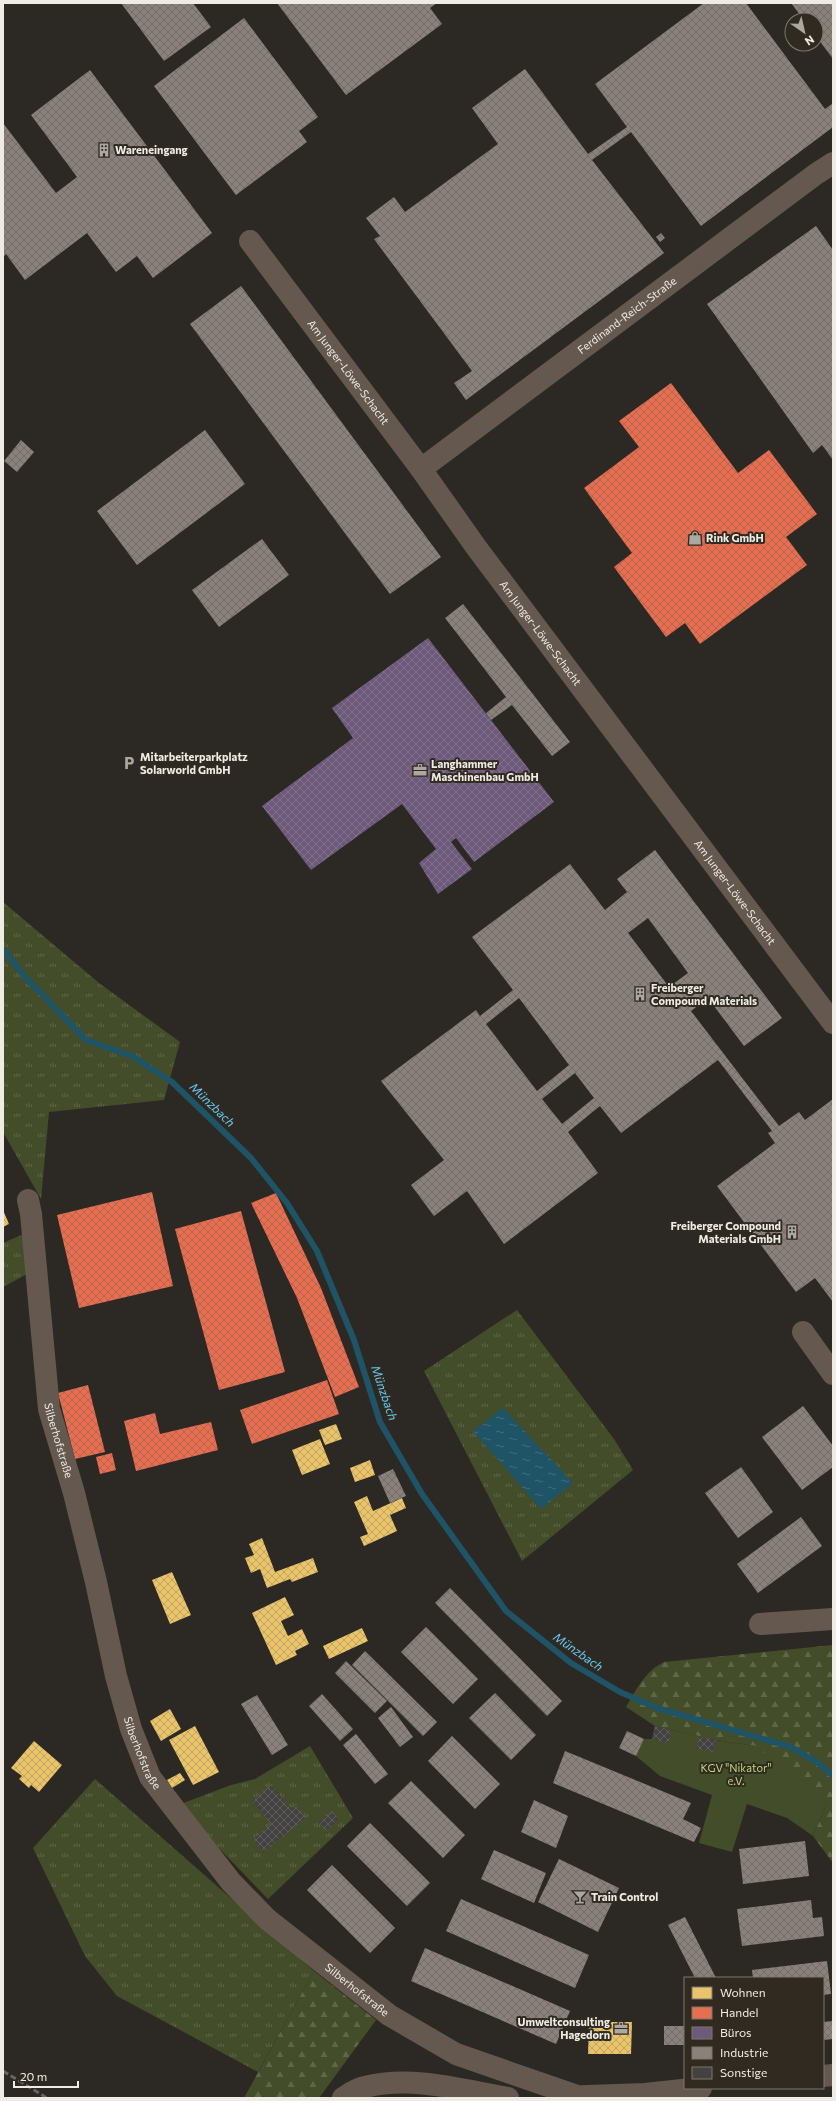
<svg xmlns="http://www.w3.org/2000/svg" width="836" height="2101" viewBox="0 0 836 2101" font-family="Commissioner,sans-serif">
<defs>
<pattern id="grass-tufts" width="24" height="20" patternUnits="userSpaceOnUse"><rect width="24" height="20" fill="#444d29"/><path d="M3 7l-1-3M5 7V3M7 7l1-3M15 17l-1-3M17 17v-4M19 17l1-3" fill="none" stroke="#5f6748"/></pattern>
<pattern id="forest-firs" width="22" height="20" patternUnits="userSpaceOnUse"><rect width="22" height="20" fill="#444d29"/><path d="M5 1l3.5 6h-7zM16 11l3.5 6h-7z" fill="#5f6748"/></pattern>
<pattern id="water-ripples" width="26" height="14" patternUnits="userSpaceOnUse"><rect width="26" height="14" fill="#1f5467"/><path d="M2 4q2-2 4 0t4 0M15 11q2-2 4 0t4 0" fill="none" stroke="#406d7d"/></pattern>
<pattern id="homes-cross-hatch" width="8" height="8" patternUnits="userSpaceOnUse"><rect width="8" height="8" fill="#e9c46a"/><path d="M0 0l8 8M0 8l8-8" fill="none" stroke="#c1a461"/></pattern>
<pattern id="shops-cross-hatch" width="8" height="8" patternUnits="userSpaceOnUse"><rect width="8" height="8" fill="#e76f51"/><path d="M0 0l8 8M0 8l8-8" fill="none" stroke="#b7634d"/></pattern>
<pattern id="offices-cross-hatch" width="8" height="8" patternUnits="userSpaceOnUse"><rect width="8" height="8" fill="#6d597a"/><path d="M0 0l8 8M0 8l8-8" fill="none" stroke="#82718d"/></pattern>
<pattern id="industry-cross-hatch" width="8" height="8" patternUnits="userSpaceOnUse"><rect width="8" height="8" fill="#8a817c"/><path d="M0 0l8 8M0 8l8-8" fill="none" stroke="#736c69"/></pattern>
<pattern id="building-cross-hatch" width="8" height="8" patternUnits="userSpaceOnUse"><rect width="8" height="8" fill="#444141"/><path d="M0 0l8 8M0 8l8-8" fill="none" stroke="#5f5d5c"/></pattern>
</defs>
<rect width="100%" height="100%" fill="#2c2924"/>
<!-- grass -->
<g fill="url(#grass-tufts)">
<polygon points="3,902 99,983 180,1042 164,1100 49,1112 41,1199 3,1132"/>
<polygon points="26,1233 29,1273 3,1287 3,1243"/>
<polygon points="517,1310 614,1439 633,1470 522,1561 424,1371"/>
<polygon points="310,1746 353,1818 268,1899 215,1844 181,1804 231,1785 255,1779"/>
<polygon points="95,1779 314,1971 258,2072 117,1996 85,1956 33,1848"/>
</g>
<!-- forest -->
<g fill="url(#forest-firs)">
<path d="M833 1645V1863L813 1836 826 1805 755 1746 716 1740 655 1726 626 1707C637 1689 644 1672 664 1662Z"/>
<polygon points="314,1971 376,2020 319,2098 244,2098"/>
</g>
<!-- green -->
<polygon fill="#444d29" points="655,1726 716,1740 755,1746 807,1783 826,1805 813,1836 787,1818 747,1804 732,1852 699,1843 712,1795 660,1776 636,1756 644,1739 652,1739"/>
<!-- water -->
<polygon fill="url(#water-ripples)" points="503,1408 573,1483 541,1509 473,1431"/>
<!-- homes -->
<g fill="url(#homes-cross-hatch)">
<polygon points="3,1210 9,1224 3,1227"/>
<polygon points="336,1424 342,1439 325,1445 319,1430"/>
<polygon points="320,1439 330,1464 302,1475 292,1450"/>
<polygon points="370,1460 375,1475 355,1482 350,1468"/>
<polygon points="367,1496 373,1511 402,1498 406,1508 390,1515 397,1531 364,1546 360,1537 368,1534 354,1502"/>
<polygon points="262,1538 275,1572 313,1558 318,1572 292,1582 290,1579 267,1588 260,1569 251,1573 245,1558 254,1555 249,1544"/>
<polygon points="172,1572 191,1615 170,1624 152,1580"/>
<polygon points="285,1597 294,1615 281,1621 288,1636 302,1629 309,1644 295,1651 297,1655 276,1665 252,1613"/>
<polygon points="362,1628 368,1641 329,1659 323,1646"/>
<polygon points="170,1709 181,1729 161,1741 150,1721"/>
<polygon points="195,1726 219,1772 193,1785 169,1740"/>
<polygon points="34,1741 62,1765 39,1792 31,1785 29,1788 19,1779 22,1776 11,1768"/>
<polygon points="180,1773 185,1780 172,1788 167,1780"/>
<polygon points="589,2022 632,2022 631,2054 588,2054"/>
</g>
<!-- shops -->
<g fill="url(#shops-cross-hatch)">
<polygon points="671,383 738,473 769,450 817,514 786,537 807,565 700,644 685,623 666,637 614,567 632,553 584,488 639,447 619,421"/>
<polygon points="152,1192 173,1286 79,1308 57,1215"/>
<polygon points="276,1193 321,1288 359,1387 335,1397 297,1298 251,1203"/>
<polygon points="241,1211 285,1372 219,1390 175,1229"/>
<polygon points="327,1380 339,1414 252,1444 240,1410"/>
<polygon points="88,1385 105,1452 75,1459 58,1393"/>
<polygon points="155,1413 160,1434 211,1422 218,1450 136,1471 124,1421"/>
<polygon points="112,1453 116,1470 100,1474 96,1457"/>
</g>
<!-- offices -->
<polygon fill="url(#offices-cross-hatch)" points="428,638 554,802 474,862 456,838 451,842 472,869 438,894 419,863 436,849 402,804 311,870 262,806 353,738 332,708"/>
<!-- industry -->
<g fill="url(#industry-cross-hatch)" fill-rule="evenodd">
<polygon points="121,3 193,3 211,27 164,61"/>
<polygon points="277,3 437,3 430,8 442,24 346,95"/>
<polygon points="704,3 746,3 825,109 833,103 833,127 701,226 631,132 592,160 664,253 466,400 454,383 472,371 374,239 380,236 366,218 394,197 405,212 498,144 472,108 525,69 588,154 627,127 595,84"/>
<polygon points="791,3 833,3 833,59 816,36 816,20 804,20"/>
<polygon points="244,18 318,117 299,131 307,142 236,195 154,86"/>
<polygon points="90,70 212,233 153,278 137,256 116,272 87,233 25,280 6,254 3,257 3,123 56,193 77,177 31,115"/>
<polygon points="816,226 833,250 833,460 822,445 813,453 707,304"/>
<polygon points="661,233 665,238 660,242 656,237"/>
<polygon points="241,286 441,557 390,594 190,324"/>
<polygon points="205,430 245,484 137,565 97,511"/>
<polygon points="21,440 34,452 17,472 4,461"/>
<polygon points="262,539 289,575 219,627 192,590"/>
<polygon points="463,604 570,742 552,756 512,705 491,720 486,713 506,697 445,618"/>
<path d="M655 850 782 1018 744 1046 708 998 691 1011 779 1126 799 1112 805 1120 833 1099V1302L815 1278 796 1292 717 1186 775 1143 768 1133 772 1131 718 1060 621 1133 600 1106 568 1132 598 1173 504 1244 467 1191 434 1216 411 1185 444 1160 381 1081 476 1010 480 1016 513 990 472 937 570 864 605 910 627 892 617 879ZM648 918 688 973 669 987 628 933ZM519 998 569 1065 537 1091 486 1024ZM575 1073 594 1098 562 1124 542 1099Z"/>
<polygon points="803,1406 833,1446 833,1467 802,1490 762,1437"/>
<polygon points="741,1467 773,1512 738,1538 705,1493"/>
<polygon points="393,1469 406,1496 390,1503 378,1476"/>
<polygon points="801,1517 822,1546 758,1593 737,1564"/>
<polygon points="450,1588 562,1701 547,1716 435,1603"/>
<polygon points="426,1627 478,1679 453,1704 401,1652"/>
<polygon points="365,1651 437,1722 423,1736 352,1665"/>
<polygon points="346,1661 387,1701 375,1713 335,1673"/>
<polygon points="495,1693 536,1735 511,1760 469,1718"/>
<polygon points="322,1694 353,1729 340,1741 309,1706"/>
<polygon points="257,1695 288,1745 272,1755 241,1704"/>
<polygon points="391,1707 413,1737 400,1747 378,1718"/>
<polygon points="627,1731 644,1739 636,1756 619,1748"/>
<polygon points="356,1734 388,1774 375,1784 343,1745"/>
<polygon points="452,1736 500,1784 475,1809 428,1761"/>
<polygon points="565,1751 691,1803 683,1819 701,1828 694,1842 553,1783"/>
<polygon points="411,1781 465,1835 443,1858 388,1803"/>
<polygon points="534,1800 568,1816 556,1848 521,1832"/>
<polygon points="370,1823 430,1883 407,1906 347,1846"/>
<polygon points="805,1841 809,1876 743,1884 739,1849"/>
<polygon points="494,1850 546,1873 534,1903 481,1879"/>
<polygon points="559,1859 619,1888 598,1932 538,1902"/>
<polygon points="332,1865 395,1928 370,1953 307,1890"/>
<polygon points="461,1899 589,1955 575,1988 446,1931"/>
<polygon points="811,1900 813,1918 822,1917 824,1936 742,1946 737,1909"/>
<polygon points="685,1917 716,1978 695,1978 668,1925"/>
<polygon points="425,1948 570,2011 556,2044 411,1981"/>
<polygon points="827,1961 831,1994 823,1995 823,1978 753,1978 752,1970"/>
<polygon points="833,2021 833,2039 823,2040 823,2022"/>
<rect x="664" y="2026" width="21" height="19"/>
</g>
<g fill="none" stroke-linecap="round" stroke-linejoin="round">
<!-- stream -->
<polyline stroke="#1f5467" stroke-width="6" points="3,949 25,977 86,1040 132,1056 172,1082 251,1158 287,1203 317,1251 354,1340 380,1422 422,1494 506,1611 571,1663 620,1692 657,1708 791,1747 818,1763 833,1776"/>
</g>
<!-- building -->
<g fill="url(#building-cross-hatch)">
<polygon points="655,1726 671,1730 669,1743 652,1739"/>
<polygon points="699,1736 716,1740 713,1752 696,1749"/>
<polygon points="271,1785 291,1809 296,1805 306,1818 263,1852 253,1839 271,1824 252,1801"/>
<polygon points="332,1811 339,1820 326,1831 319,1822"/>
</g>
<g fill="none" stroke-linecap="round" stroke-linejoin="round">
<!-- street -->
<g stroke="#65594f" stroke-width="22">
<path id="s1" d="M250 241 421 469 476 547 833 1023"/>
<path id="s2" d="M421 469 816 174 833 163"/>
<path id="s3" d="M28 1200 31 1214 49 1409 74 1493 96 1582 116 1676 131 1729 150 1777 231 1882 267 1919 389 2015 456 2054 574 2095"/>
<polyline points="803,1332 833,1374"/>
<polyline points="760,1624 833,1619"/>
<polyline points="823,2076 833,2075"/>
<polyline points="560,2097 645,2094 701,2088"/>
<path d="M343 2098C349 2094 357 2088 365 2087 411 2075 462 2090 508 2098"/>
</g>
<!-- rail -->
<polyline stroke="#6a645e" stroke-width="3" stroke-dasharray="6 3" stroke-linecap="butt" points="3,2071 47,2098"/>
</g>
<!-- icons -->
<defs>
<g id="building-bare" transform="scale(1.08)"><path d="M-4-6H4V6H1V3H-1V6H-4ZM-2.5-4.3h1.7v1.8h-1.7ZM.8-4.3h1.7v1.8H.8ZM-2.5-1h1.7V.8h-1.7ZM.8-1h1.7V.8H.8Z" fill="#aba7a1" stroke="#302a21" stroke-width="2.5" paint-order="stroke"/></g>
<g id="shop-bare" transform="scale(1.08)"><path d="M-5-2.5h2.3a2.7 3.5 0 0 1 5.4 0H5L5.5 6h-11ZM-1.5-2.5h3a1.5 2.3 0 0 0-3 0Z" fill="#aba7a1" stroke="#302a21" stroke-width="2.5" paint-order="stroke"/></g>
<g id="parking-bare" transform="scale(1.08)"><path d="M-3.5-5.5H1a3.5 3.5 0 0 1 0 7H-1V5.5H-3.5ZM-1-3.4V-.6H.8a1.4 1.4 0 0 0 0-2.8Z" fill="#aba7a1" stroke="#302a21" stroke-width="2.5" paint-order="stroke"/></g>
<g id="office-bare" transform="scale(1.08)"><path d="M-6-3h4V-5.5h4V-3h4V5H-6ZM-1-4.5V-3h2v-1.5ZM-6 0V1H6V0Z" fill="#aba7a1" stroke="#302a21" stroke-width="2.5" paint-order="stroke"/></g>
<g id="bar-bare" transform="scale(1.08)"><path d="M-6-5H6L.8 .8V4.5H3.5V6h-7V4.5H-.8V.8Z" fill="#aba7a1" stroke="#302a21" stroke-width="2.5" paint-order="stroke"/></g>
</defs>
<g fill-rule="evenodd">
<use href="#building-bare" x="104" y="150"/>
<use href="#shop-bare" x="695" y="538"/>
<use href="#parking-bare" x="129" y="763"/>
<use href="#office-bare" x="420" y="770"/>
<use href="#building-bare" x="640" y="994"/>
<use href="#building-bare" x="792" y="1232"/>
<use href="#bar-bare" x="580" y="1897"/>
<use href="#office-bare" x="621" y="2028"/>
</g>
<g text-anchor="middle" stroke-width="4" stroke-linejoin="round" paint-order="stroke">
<!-- poi labels -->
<g font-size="11" font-weight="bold" fill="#efebe5" stroke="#302a21" text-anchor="start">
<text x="115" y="154">Wareneingang</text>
<text x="706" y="542">Rink GmbH</text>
<text x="140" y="761">Mitarbeiterparkplatz<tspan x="140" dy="13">Solarworld GmbH</tspan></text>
<text x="431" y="768">Langhammer<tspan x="431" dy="13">Maschinenbau GmbH</tspan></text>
<text x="651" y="992">Freiberger<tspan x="651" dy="13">Compound Materials</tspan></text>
<text x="781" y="1230" text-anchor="end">Freiberger Compound<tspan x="781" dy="13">Materials GmbH</tspan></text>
<text x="591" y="1901">Train Control</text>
<text x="610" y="2026" text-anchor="end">Umweltconsulting<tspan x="610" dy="13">Hagedorn</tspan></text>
</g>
<!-- street labels -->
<g font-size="11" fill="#efebe5" stroke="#302a21">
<text dy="4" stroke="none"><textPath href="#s2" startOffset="257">Ferdinand-Reich-Straße</textPath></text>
<text dy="4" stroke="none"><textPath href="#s1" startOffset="164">Am Junger-Löwe-Schacht</textPath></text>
<text dy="4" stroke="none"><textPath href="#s1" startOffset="488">Am Junger-Löwe-Schacht</textPath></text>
<text dy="4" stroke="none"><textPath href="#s1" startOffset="812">Am Junger-Löwe-Schacht</textPath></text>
<text dy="4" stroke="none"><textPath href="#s3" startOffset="243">Silberhofstraße</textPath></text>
<text dy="4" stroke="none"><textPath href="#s3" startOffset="567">Silberhofstraße</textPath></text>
<text dy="4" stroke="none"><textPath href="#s3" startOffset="891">Silberhofstraße</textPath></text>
</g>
<!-- park labels -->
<g font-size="11" fill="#bdd57c" stroke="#302a21">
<text x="736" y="1772">KGV "Nikator"<tspan x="736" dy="13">e.V.</tspan></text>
</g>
<!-- water labels -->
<g font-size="12" font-style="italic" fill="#61cefa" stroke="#302a21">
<text transform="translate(212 1105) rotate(44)" y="4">Münzbach</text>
<text transform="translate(384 1393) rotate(71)" y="4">Münzbach</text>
<text transform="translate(578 1652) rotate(35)" y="4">Münzbach</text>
</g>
</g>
<!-- border -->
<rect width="836" height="2101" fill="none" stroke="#efebe5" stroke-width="8"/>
<!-- legend -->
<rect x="684" y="1977" width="140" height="112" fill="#302a21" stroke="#7c776f"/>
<rect x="692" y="1987" width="20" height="12" fill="#e9c46a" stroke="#7c776f"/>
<text x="720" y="1997" font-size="12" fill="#efebe5">Wohnen</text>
<rect x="692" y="2007" width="20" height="12" fill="#e76f51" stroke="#7c776f"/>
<text x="720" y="2017" font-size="12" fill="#efebe5">Handel</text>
<rect x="692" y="2027" width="20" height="12" fill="#6d597a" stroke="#7c776f"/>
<text x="720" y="2037" font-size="12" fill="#efebe5">Büros</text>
<rect x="692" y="2047" width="20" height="12" fill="#8a817c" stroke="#7c776f"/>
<text x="720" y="2057" font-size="12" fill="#efebe5">Industrie</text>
<rect x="692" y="2067" width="20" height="12" fill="#444141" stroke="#7c776f"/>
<text x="720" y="2077" font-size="12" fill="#efebe5">Sonstige</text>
<!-- north arrow -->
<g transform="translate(804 32) rotate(146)"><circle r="19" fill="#302a21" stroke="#7c776f"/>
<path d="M0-3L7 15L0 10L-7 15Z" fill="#aba7a1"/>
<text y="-6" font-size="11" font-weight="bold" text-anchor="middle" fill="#efebe5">N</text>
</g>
<!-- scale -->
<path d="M14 2081v6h64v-6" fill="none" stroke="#efebe5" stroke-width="2"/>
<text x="20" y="2081" font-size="12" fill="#efebe5" stroke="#302a21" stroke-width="3" paint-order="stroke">20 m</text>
</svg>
